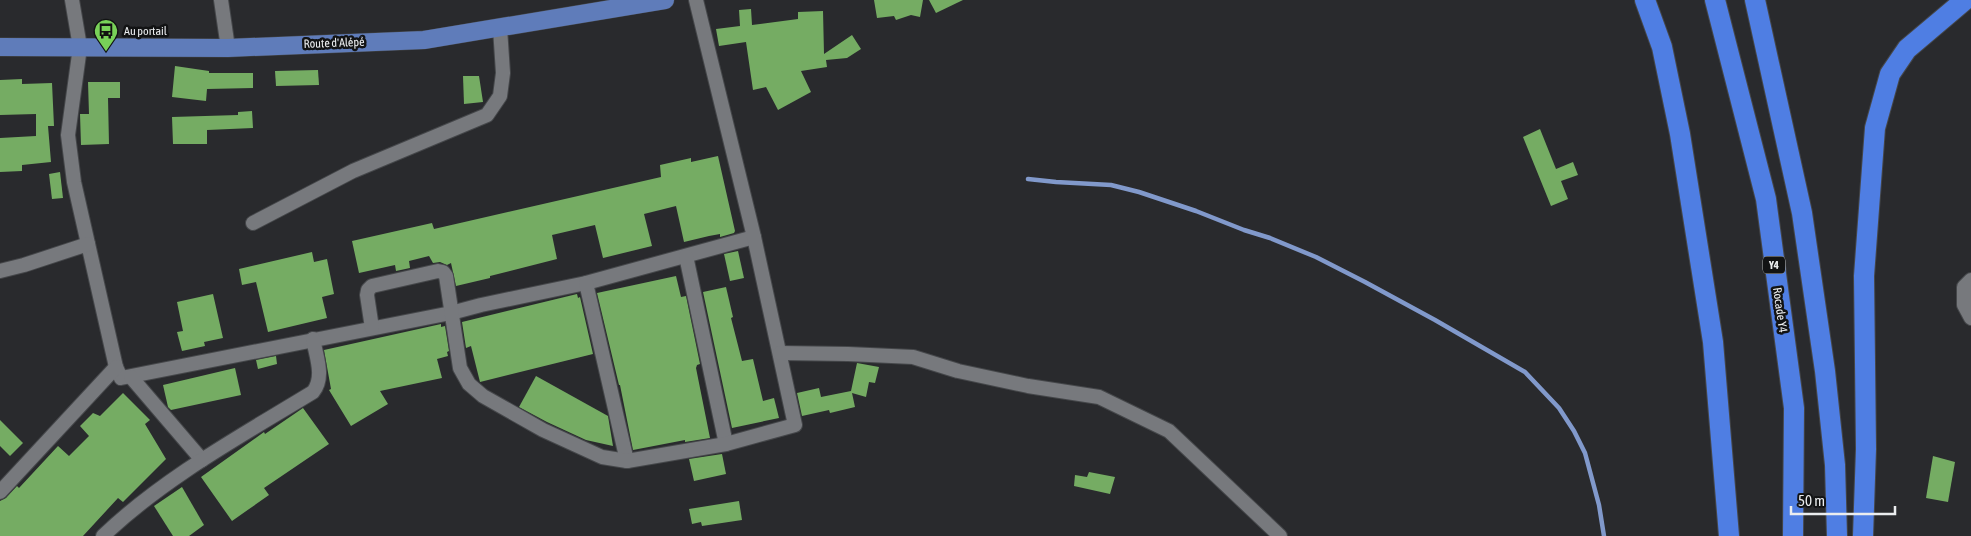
<svg xmlns="http://www.w3.org/2000/svg" width="1971" height="536" viewBox="0 0 1971 536" font-family="'Asap Condensed',sans-serif">
<rect width="100%" height="100%" fill="#292a2d"/>
<g fill="none" stroke-linecap="round" stroke-linejoin="round">
<!-- stream -->
<polyline stroke="#8199cb" stroke-width="4.5" points="1028,179 1056,182 1111,185 1139,192 1196,211 1244,230 1270,238 1316,257 1365,282 1435,320 1525,372 1559,408 1574,431 1585,453 1599,505 1604,536"/>
</g>
<!-- building -->
<g fill="#75ac63">
<polygon points="874,0 923,0 920,17 911,15 896,20 894,16 877,18"/>
<polygon points="929,0 963,0 936,13"/>
<polygon points="751,9 752,25 798,19 798,12 823,11 824,54 852,35 861,49 847,58 826,60 827,67 801,71 811,92 778,110 766,87 753,90 746,42 719,46 716,29 740,26 739,10"/>
<polygon points="175,66 209,71 209,73 253,73 253,88 207,89 206,101 172,97"/>
<polygon points="318,70 319,85 276,86 275,71"/>
<polygon points="463,76 479,76 483,102 464,104"/>
<polygon points="22,79 22,84 52,83 54,126 48,126 51,162 22,165 22,171 0,172 0,138 36,136 36,114 0,115 0,80"/>
<polygon points="88,82 120,82 120,98 108,98 109,144 81,145 80,114 89,114"/>
<polygon points="252,111 253,128 207,130 207,144 173,144 172,117 238,115 238,112"/>
<polygon points="1540,129 1556,169 1573,162 1578,175 1561,181 1568,199 1551,206 1523,137"/>
<polygon points="718,156 735,231 734,233 720,237 720,234 709,236 684,242 676,206 644,214 652,246 603,258 595,225 552,235 557,259 490,276 490,278 456,286 451,263 447,265 440,262 433,263 429,256 409,261 410,268 396,271 395,265 359,273 352,241 432,223 434,229 661,177 660,165 691,158 691,162"/>
<polygon points="60,172 63,198 52,199 49,174"/>
<polygon points="738,251 744,278 730,281 724,254"/>
<polygon points="312,252 314,262 327,259 334,294 322,297 327,318 268,332 256,282 242,285 239,269"/>
<polygon points="676,276 681,297 686,296 700,364 697,365 696,368 710,438 685,442 685,440 633,450 620,385 619,385 597,293"/>
<polygon points="726,287 733,317 731,318 742,361 753,359 763,401 774,398 779,418 732,428 703,292"/>
<polygon points="213,294 223,338 204,342 205,346 182,351 177,332 183,331 177,302"/>
<polygon points="577,294 578,298 580,297 593,354 480,382 471,346 466,348 462,322"/>
<polygon points="441,324 441,327 445,326 449,351 447,352 448,356 437,359 442,378 380,391 388,404 351,426 329,390 331,389 324,350"/>
<polygon points="276,356 277,364 258,369 256,360"/>
<polygon points="857,363 879,367 875,383 869,382 866,397 852,393 855,407 830,413 829,410 802,416 797,393 819,388 821,397 851,391"/>
<polygon points="235,368 241,395 171,410 168,407 163,385"/>
<polygon points="536,376 608,416 613,446 586,440 547,422 519,407"/>
<polygon points="123,393 150,420 145,424 166,459 123,502 118,498 83,536 0,536 0,501 6,498 17,486 19,488 58,446 69,456 89,436 80,426 93,413 100,416"/>
<polygon points="303,408 329,444 264,488 269,495 232,521 201,477 264,432 265,434"/>
<polygon points="0,420 23,443 10,456 0,446"/>
<polygon points="722,454 726,474 694,481 689,459"/>
<polygon points="1933,456 1955,462 1948,502 1926,498"/>
<polygon points="1089,472 1115,477 1110,494 1074,486 1075,475 1087,477"/>
<polygon points="182,487 204,525 189,536 173,536 154,506"/>
<polygon points="739,501 742,520 702,526 701,522 692,524 689,509"/>
</g>
<g fill="none" stroke-linecap="round" stroke-linejoin="round">
<!-- minor casing -->
<g stroke="#45474a" stroke-width="16">
<g id="minor">
<polyline points="72,0 80,47 68,135 74,182 116,367 121,378 451,313 481,305 586,283 754,237"/>
<polyline points="221,0 228,48"/>
<polyline points="253,223 353,171 487,115 500,96 503,73 500,28"/>
<polyline points="686,256 726,444"/>
<polyline points="0,271 24,265 88,244"/>
<polyline points="1971,280 1964,287 1964,305 1971,318"/>
<polyline points="586,283 627,461"/>
<polyline points="372,328 367,295 368,290 372,286 438,271 443,272 446,276 460,368 469,384 483,396 543,430 602,457 627,461 726,444 795,425 754,237 696,0"/>
<polyline points="780,353 848,354 913,357 958,371 1028,386 1099,397 1169,431 1280,536"/>
<polyline points="131,377 202,460"/>
<polyline points="0,492 116,367"/>
<path d="M103 536C165 477 241 436 313 392 325 377 316 356 313 339"/>
</g>
</g>
<!-- major casing -->
<g stroke="#45474a" stroke-width="19">
<polyline id="major" points="0,47 228,48 424,40 665,0"/>
</g>
<!-- highway casing -->
<g stroke="#45474a" stroke-width="22">
<g id="highway">
<polyline points="1645,0 1662,47 1680,134 1713,342 1729,536"/>
<polyline points="1715,0 1766,199 1794,408 1793,536"/>
<polyline points="1755,0 1802,213 1825,371 1835,465 1837,536"/>
<polyline points="1863,536 1866,449 1864,276 1875,128 1890,74 1907,49 1965,0"/>
</g>
</g>
<!-- minor -->
<use href="#minor" stroke="#77797d" stroke-width="14"/>
<!-- major -->
<use href="#major" stroke="#5f7cba" stroke-width="18"/>
<!-- highway -->
<use href="#highway" stroke="#4f7ee3" stroke-width="20"/>
</g>
<!-- icons -->
<defs>
<g id="bus-pin" transform="scale(1.25)"><path d="M0 17L-7.5 6A9.5 9.5 0 1 1 7.5 6Z" fill="#78d158" stroke="#121314"/><path d="M-5-6H5V4H4V6H2V4H-2V6H-4V4H-5ZM-3.5-4V0h7V-4ZM-3.5 1.2v1.5H-2V1.2ZM2 1.2v1.5H3.5V1.2Z" fill="#111"/></g>
</defs>
<g fill-rule="evenodd">
<use href="#bus-pin" x="106" y="31"/>
</g>
<g text-anchor="middle" stroke-width="5" stroke-linejoin="round" paint-order="stroke">
<!-- shield labels -->
<rect fill="#121314" stroke="#aaacad" stroke-width="1" x="1763" y="256.5" width="22" height="17" rx="4"/>
<g font-size="11" font-weight="bold" fill="#ebedef">
<text x="1774" y="269">Y4</text>
</g>
<!-- poi labels -->
<g font-size="12" fill="#ebedef" stroke="#121314" text-anchor="start">
<text x="124" y="35">Au portail</text>
</g>
<!-- street labels -->
<g font-size="12" fill="#ebedef" stroke="#121314">
<text transform="translate(334 43) rotate(-2)" y="4">Route d'Alépé</text>
<text transform="translate(1780 310) rotate(82)" y="4">Rocade Y4</text>
</g>
</g>
<!-- scale -->
<path d="M1791 506v8h104v-8" fill="none" stroke="#ebedef" stroke-width="2.5"/>
<text x="1798" y="506" font-size="15" fill="#ebedef" stroke="#121314" stroke-width="4" paint-order="stroke">50 m</text>
</svg>
